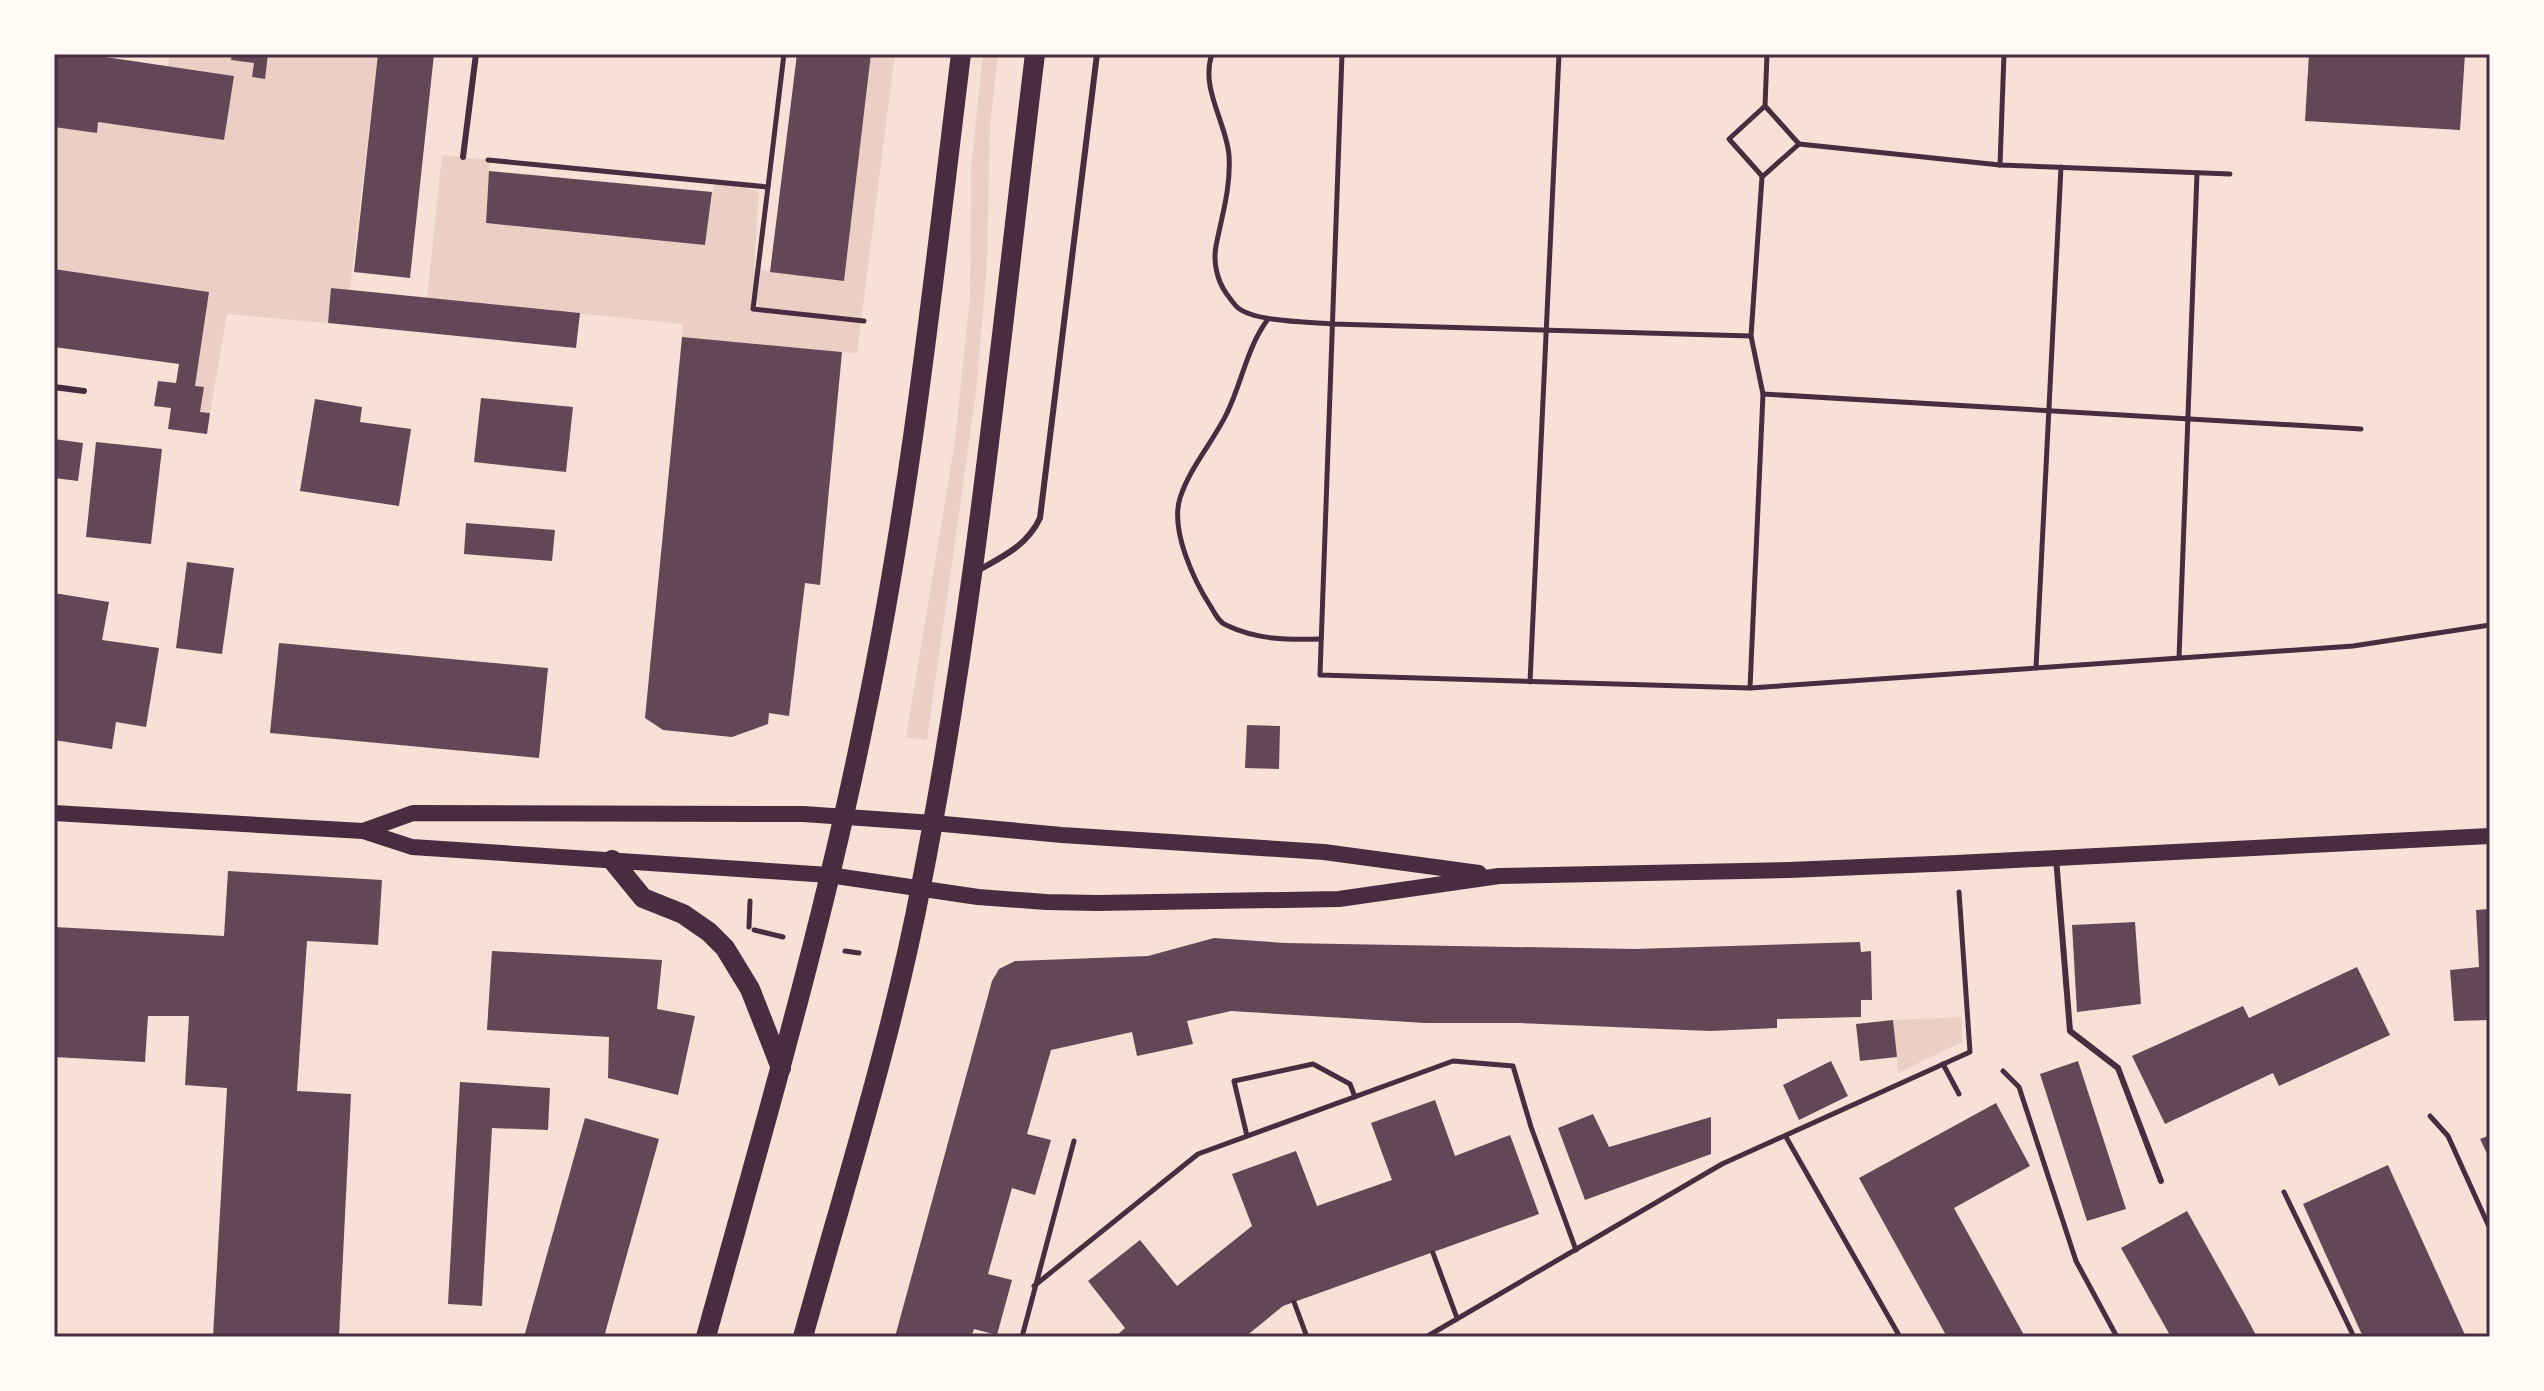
<svg xmlns="http://www.w3.org/2000/svg" width="2544" height="1391" viewBox="0 0 2544 1391" font-family="Helvetica,sans-serif">
<rect width="100%" height="100%" fill="#f7e1d7"/>
<!-- green -->
<g fill="#ebcfc5">
<polygon points="170,54 232,54 232,60 254,63 252,77 264,79 268,54 378,54 350,290 331,288 328,323 227,314 210,413 200,412 204,388 195,386 209,292 54,269 54,127 97,132 98,122 224,140 234,76 168,66"/>
<polygon points="871,54 895,54 857,353 682,337 683,324 427,298 442,155 490,160 486,223 705,245 714,182 736,184 759,192 754,269 844,281"/>
<polygon points="983,54 998,54 990,127 987,264 976,393 927,740 906,737 955,440 970,297 971,166"/>
<polygon points="1962,1017 1962,1042 1898,1073 1893,1020"/>
</g>
<!-- building -->
<g fill="#644757">
<polygon points="54,54 85,54 234,76 224,140 98,122 97,133 54,127"/>
<polygon points="232,54 268,54 265,79 252,77 254,63 231,60"/>
<polygon points="378,54 434,54 410,278 354,272"/>
<polygon points="797,54 871,54 844,281 770,272"/>
<polygon points="2309,54 2465,54 2460,130 2305,121"/>
<polygon points="489,171 712,192 705,245 486,223"/>
<polygon points="54,269 209,292 195,386 204,387 200,412 210,413 207,434 168,429 171,408 154,406 158,381 176,383 179,364 54,347"/>
<polygon points="331,288 580,313 576,348 328,323"/>
<polygon points="682,337 842,352 820,585 805,583 789,716 769,713 768,724 732,737 663,730 645,718"/>
<polygon points="481,398 573,407 566,472 474,462"/>
<polygon points="315,399 362,407 360,422 411,429 399,506 300,491"/>
<polygon points="54,439 83,443 78,481 54,478"/>
<polygon points="96,442 162,449 151,544 86,537"/>
<polygon points="466,523 555,530 552,561 464,554"/>
<polygon points="187,562 234,568 222,654 176,648"/>
<polygon points="54,593 109,602 102,640 159,648 146,727 116,722 112,749 54,740"/>
<polygon points="279,643 548,668 539,758 270,733"/>
<polygon points="1247,725 1280,726 1279,769 1245,768"/>
<polygon points="228,871 382,880 378,945 307,941 297,1091 351,1094 339,1337 213,1337 227,1088 185,1085 189,1016 148,1016 145,1062 54,1057 54,927 224,936"/>
<polygon points="2490,909 2490,1020 2454,1021 2450,970 2479,967 2476,910"/>
<polygon points="2135,922 2141,1004 2077,1012 2072,925"/>
<polygon points="1214,938 1285,943 1635,949 1860,942 1861,952 1871,951 1872,1000 1861,1000 1861,1017 1777,1019 1777,1028 1710,1031 1520,1023 1425,1023 1231,1011 1187,1021 1193,1044 1137,1056 1132,1032 1051,1050 1027,1134 1051,1140 1035,1195 1012,1188 988,1274 1012,1280 997,1335 974,1329 971,1337 895,1337 992,981 999,969 1015,961 1148,956"/>
<polygon points="492,951 662,960 657,1009 695,1016 678,1095 608,1078 609,1037 487,1030"/>
<polygon points="2357,967 2390,1035 2279,1086 2273,1073 2165,1124 2132,1056 2243,1006 2249,1018"/>
<polygon points="1893,1020 1897,1057 1860,1061 1856,1024"/>
<polygon points="1831,1061 1848,1096 1799,1120 1783,1085"/>
<polygon points="2078,1061 2126,1209 2087,1221 2040,1074"/>
<polygon points="460,1082 550,1088 548,1130 492,1128 482,1306 448,1304"/>
<polygon points="1435,1100 1455,1156 1510,1135 1539,1214 1283,1306 1245,1337 1115,1337 1125,1328 1088,1281 1140,1240 1177,1286 1252,1226 1232,1174 1296,1151 1317,1206 1392,1180 1371,1123"/>
<polygon points="1996,1103 2030,1166 1954,1208 2025,1337 1947,1337 1859,1178"/>
<polygon points="1593,1114 1609,1147 1711,1117 1711,1154 1585,1200 1558,1128"/>
<polygon points="585,1118 659,1139 604,1337 524,1337"/>
<polygon points="2490,1135 2490,1160 2480,1139"/>
<polygon points="2388,1165 2466,1337 2363,1337 2303,1204"/>
<polygon points="2187,1211 2243,1311 2257,1337 2171,1337 2121,1248"/>
</g>
<g fill="none" stroke-linecap="round" stroke-linejoin="round">
<!-- path -->
<g stroke="#4a2c40" stroke-width="5">
<path d="M1212 54C1200 88 1226 122 1229 155 1231 188 1222 215 1216 246 1213 262 1217 280 1226 293 1229 297 1233 303 1237 307 1253 322 1310 322 1333 324L1751 336"/>
<polyline points="1342,54 1320,675 1750,688 2353,646 2490,625"/>
<polyline points="1799,144 2000,165 2230,174"/>
<polyline points="488,160 768,187 784,54"/>
<polyline points="2000,165 2004,54"/>
<polyline points="1762,176 1729,139 1765,106"/>
<polyline points="768,187 753,309 864,321"/>
<path d="M1268 319C1247 347 1242 382 1227 413 1213 442 1190 467 1180 498 1170 530 1194 581 1211 607 1215 614 1219 622 1226 625 1257 640 1288 640 1321 639"/>
<polyline points="1763,394 2361,429"/>
<polyline points="2179,658 2197,173"/>
<polyline points="2036,668 2061,167"/>
<polyline points="1530,682 1559,54"/>
<polyline points="1750,688 1763,394 1751,336 1762,177 1799,144 1765,106 1767,54"/>
<polyline points="749,927 750,901"/>
<polyline points="754,930 783,937"/>
<polyline points="845,951 859,953"/>
<polyline points="1943,1064 1959,1094"/>
<polyline points="2003,1071 2019,1087 2076,1261 2117,1337"/>
<polyline points="2430,1116 2448,1136 2490,1229"/>
<polyline points="1247,1136 1234,1081 1313,1064 1350,1084 1355,1097"/>
<polyline points="1786,1137 1900,1337"/>
<polyline points="2284,1192 2354,1337"/>
<polyline points="1433,1253 1457,1318"/>
<polyline points="1034,1286 1198,1154 1453,1061 1513,1066 1531,1127 1576,1250"/>
<polyline points="1294,1302 1307,1337"/>
<polyline points="1022,1337 1074,1141"/>
<polyline points="1426,1337 1722,1164 1970,1052 1959,892"/>
</g>
<!-- service -->
<g stroke="#4a2c40" stroke-width="6">
<polyline points="463,157 476,54"/>
<polyline points="54,387 84,391"/>
<path d="M977 571C1002 557 1027 546 1040 518L1097 54"/>
<polyline points="2056,858 2070,1031 2118,1068 2161,1181"/>
</g>
<!-- secondary -->
<g stroke="#4a2c40" stroke-width="16">
<polyline points="54,813 363,831 412,847 829,875 978,897 1046,902 1097,903 1339,899 1499,876 1789,870 1957,863 2490,836"/>
<polyline points="363,831 413,813 803,814 933,823 1062,835 1324,852 1479,873"/>
</g>
<!-- primary -->
<g stroke="#4a2c40" stroke-width="20">
<polyline points="612,860 643,898 683,914 709,932 725,948 750,989 781,1068"/>
<path d="M706 1337C763 1130 824 923 866 712 911 495 934 274 961 54"/>
<path d="M803 1337C844 1188 892 1038 921 886 975 612 1001 332 1035 54"/>
</g>
</g>
<!-- border -->
<rect width="2544" height="1391" fill="none" stroke="#fffaf5" stroke-width="112"/>
<rect x="56" y="56" width="2432" height="1279" fill="none" stroke="#4a2c40" stroke-width="3"/>
</svg>
